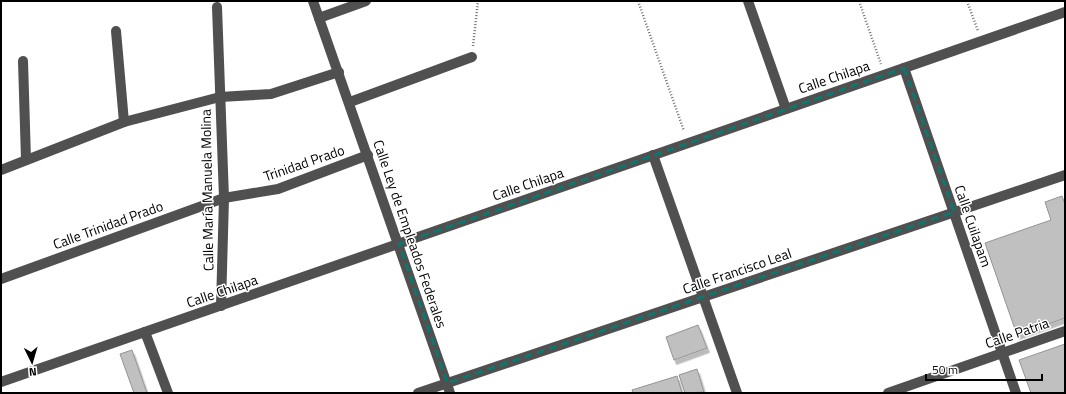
<svg xmlns="http://www.w3.org/2000/svg" width="1066" height="394" viewBox="0 0 1066 394" font-family="'Titillium Web',sans-serif">
<defs>
<filter id="shadow"><feDropShadow dx="2.5" dy="4.5" stdDeviation="0" flood-color="#0004"/></filter>
</defs>
<rect width="100%" height="100%" fill="#fff"/>
<!-- building -->
<g fill="#c0c0c0" stroke="#949494" filter="url(#shadow)">
<polygon points="1062,196 1065,204 1065,318 1017,335 985,243 1051,220 1045,202"/>
<polygon points="698,325 707,348 674,360 666,337"/>
<polygon points="1065,344 1065,393 1031,393 1019,360"/>
<polygon points="132,350 147,393 134,393 120,354"/>
<polygon points="697,369 704,392 685,393 679,375"/>
<polygon points="677,376 682,393 633,393 632,390"/>
</g>
<g fill="none" stroke-linecap="round" stroke-linejoin="round">
<!-- path -->
<g stroke="#727272" stroke-width="2.5" stroke-dasharray="1 2" stroke-linecap="butt">
<polyline points="638,1 684,131"/>
<polyline points="859,1 881,64"/>
<polyline points="967,1 978,31"/>
<polyline points="473,46 478,1"/>
</g>
<!-- minor -->
<g stroke="#505050" stroke-width="10">
<polyline points="313,1 450,393"/>
<polyline points="748,1 786,109"/>
<polyline points="217,7 224,198 221,306"/>
<polyline points="319,18 366,1"/>
<polyline points="116,31 124,122"/>
<polyline points="23,61 26,160"/>
<polyline points="904,68 1016,393"/>
<polyline points="350,102 472,57"/>
<polyline points="653,155 737,393"/>
<polyline points="1,170 124,122 220,97 271,94 339,72"/>
<polyline points="1,279 224,198 278,189 368,155"/>
<polyline points="145,332 168,393"/>
<polyline points="1,382 1065,12"/>
<polyline points="418,393 1065,175"/>
<polyline points="888,393 1065,331"/>
</g>
</g>
<!-- marked area -->
<path fill="none" stroke="#0f766e" stroke-width="3" stroke-dasharray="8 5" stroke-linejoin="round" d="M904 68 954 212 447 383 399 244Z"/>
<g text-anchor="middle" stroke-width="3" stroke-linejoin="round" paint-order="stroke">
<!-- street labels -->
<g font-size="14" fill="#000" stroke="#fff">
<text transform="translate(834 77) rotate(-19)" y="5">Calle Chilapa</text>
<text transform="translate(304 163) rotate(-19)" y="5">Trinidad Prado</text>
<text transform="translate(528 184) rotate(-19)" y="5">Calle Chilapa</text>
<text transform="translate(207 190) rotate(-91)" y="5">Calle María Manuela Molina</text>
<text transform="translate(108 225) rotate(-20)" y="5">Calle Trinidad Prado</text>
<text transform="translate(973 226) rotate(71)" y="5">Calle Cuilapam</text>
<text transform="translate(410 234) rotate(71)" y="5">Calle Ley de Empleados Federales</text>
<text transform="translate(737 271) rotate(-19)" y="5">Calle Francisco Leal</text>
<text transform="translate(222 291) rotate(-19)" y="5">Calle Chilapa</text>
<text transform="translate(1017 333) rotate(-19)" y="5">Calle Patria</text>
</g>
</g>
<!-- border -->
<rect width="1066" height="394" fill="none" stroke="#000000" stroke-width="4"/>
<!-- north arrow -->
<g transform="translate(32 362) rotate(175)" stroke="#ffffff" stroke-width="3" paint-order="stroke">
<path d="M0-3L7 15L0 10L-7 15Z" fill="#000000"/>
<text y="-6" font-size="11" font-weight="bold" text-anchor="middle" fill="#000000">N</text>
</g>
<!-- scale -->
<path d="M926 374v6h116v-6" fill="none" stroke="#000000" stroke-width="2"/>
<text x="932" y="374" font-size="12" fill="#000000" stroke="#ffffff" stroke-width="3" paint-order="stroke">50 m</text>
</svg>
